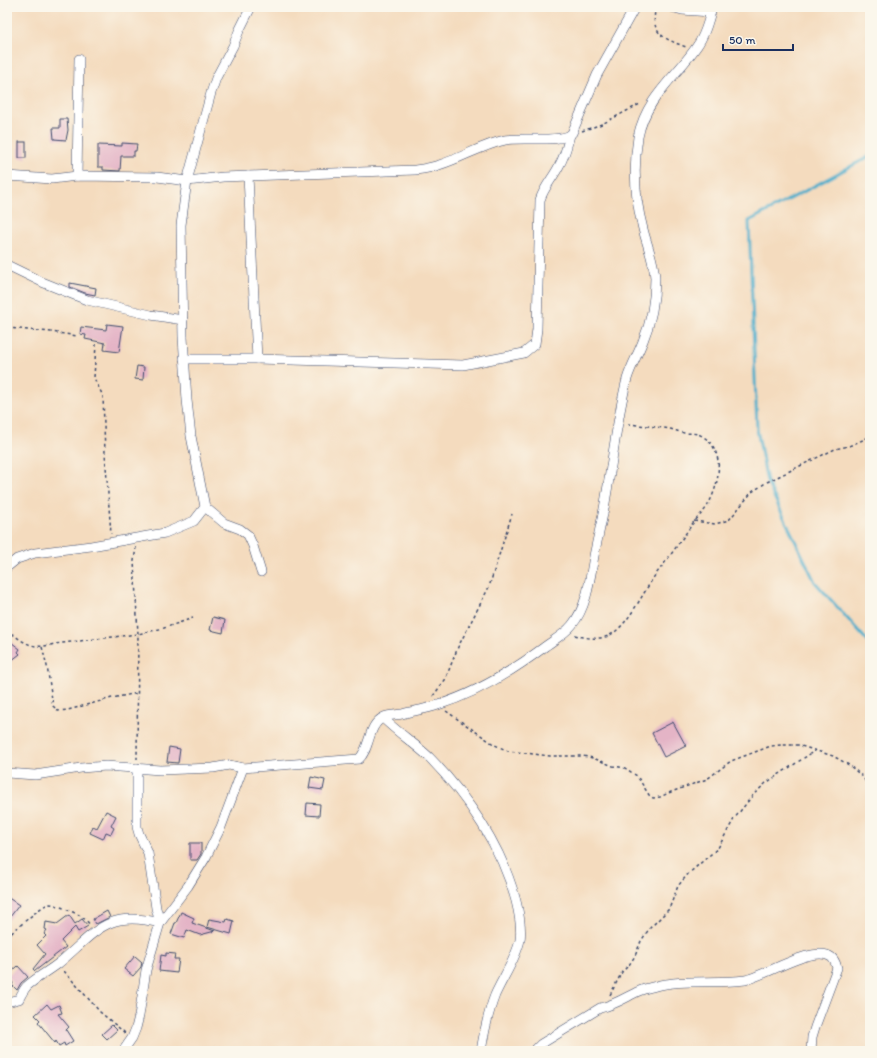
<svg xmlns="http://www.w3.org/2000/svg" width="877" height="1058" viewBox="0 0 877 1058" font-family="Itim,sans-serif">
<rect width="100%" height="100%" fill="#fbf7ec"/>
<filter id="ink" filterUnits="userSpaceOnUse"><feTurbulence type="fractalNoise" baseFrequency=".025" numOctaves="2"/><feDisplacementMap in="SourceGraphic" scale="8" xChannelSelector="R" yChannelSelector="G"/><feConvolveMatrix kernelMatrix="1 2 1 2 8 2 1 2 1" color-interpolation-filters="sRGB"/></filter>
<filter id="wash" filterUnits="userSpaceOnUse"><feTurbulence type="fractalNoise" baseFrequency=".012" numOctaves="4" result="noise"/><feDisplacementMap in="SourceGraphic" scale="16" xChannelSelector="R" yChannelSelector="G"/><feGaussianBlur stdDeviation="0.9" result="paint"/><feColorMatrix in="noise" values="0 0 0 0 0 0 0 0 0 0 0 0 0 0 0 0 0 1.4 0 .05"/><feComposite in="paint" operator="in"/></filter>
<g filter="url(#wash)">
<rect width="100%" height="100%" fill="#f4dbbe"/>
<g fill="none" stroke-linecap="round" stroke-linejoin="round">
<!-- stream -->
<g stroke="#4dadcb" stroke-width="3">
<polyline points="867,7 870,17"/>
<polyline points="870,156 749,221 757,429 767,482 815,582 870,644"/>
</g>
</g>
<g id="blocks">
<!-- building -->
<g fill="#e4b4c6">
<polygon points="60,119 67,119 68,130 66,140 54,139 53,128 60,128"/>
<rect x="19" y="142" width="7" height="16"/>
<polygon points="122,143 137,144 136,151 134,151 134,156 121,156 120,171 103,170 103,167 98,167 98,145 122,146"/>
<polygon points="70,283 96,288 95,295 85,293 70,287"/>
<polygon points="107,324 123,326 119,352 104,350 105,343 85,339 86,335 80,334 81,327 106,330"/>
<polygon points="137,366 144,367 143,380 135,379"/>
<polygon points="213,617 225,620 223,633 210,630"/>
<polygon points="7,639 20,649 18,652 20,654 7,664"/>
<polygon points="673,722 686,746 664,757 652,733"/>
<polygon points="169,747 180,749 178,763 167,762"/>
<polygon points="311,777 325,780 323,790 309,788"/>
<polygon points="307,803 320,804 319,816 306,815"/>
<polygon points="106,811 116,816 111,826 114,828 111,834 106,832 103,839 90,833 93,826 97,828"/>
<polygon points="190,843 201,843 201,854 197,860 190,860"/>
<polygon points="7,897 19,905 7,921"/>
<polygon points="107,911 110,917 96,924 93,919"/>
<polygon points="181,912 194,918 192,923 215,931 200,935 187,930 184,938 171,934 175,923 176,923"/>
<polygon points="69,915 75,924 82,919 88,926 78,932 75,927 61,941 66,947 35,971 33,969 45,954 37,945 46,936 44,934 47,930 45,929 46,922 57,924"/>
<polygon points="209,919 226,922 227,919 234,921 231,934 207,927"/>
<polygon points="166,953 175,954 174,959 179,959 177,973 159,971 161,955 166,956"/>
<polygon points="135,956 142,962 141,967 133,976 124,969"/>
<polygon points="18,966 28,977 21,983 17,990 12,985 13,983 7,976"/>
<polygon points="47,1004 51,1009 59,1005 62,1013 58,1014 69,1027 66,1030 73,1041 65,1046 64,1043 59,1046 56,1041 55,1043 38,1022 40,1020 35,1015"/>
<polygon points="112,1025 117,1030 107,1039 102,1034"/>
</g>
</g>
</g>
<g filter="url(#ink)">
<use href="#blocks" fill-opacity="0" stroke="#3c496c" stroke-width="1"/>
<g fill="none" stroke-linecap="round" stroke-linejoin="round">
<!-- minor casing -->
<g stroke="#3c496c" stroke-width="10">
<g id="minor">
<polyline points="671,7 682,10 711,12"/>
<path d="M7 176 52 179 77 176 157 177 187 181 223 177 415 170C423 169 431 168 439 165 462 158 482 145 505 140 519 137 565 143 572 133L597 75 635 7"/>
<polyline points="77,176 79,59"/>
<polyline points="248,176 257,359"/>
<polyline points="7,265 42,282 87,300 151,315 183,320"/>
<path d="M184 359H257L463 365 524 353 535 344 537 329 540 200C544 187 553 178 559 166 565 156 567 146 570 135"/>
<polyline points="205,507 224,523 240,529 248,535 253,546 261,572"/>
<polyline points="7,567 17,559 35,553 91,546 165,533 194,521 205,507 191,436 187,400 183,337 181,225 187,181 211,93 216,78 233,46 239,31 251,7"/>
<path d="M383 718C397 732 414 743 429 757 468 797 502 847 516 901 519 913 522 927 520 940 516 959 503 977 495 995 488 1013 484 1033 481 1051"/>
<polyline points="137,768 137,827 139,834 148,853 156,908 160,923"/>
<path d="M7 773 35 775 81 768 106 766 160 770 213 768 229 765 243 768 359 759C371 748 367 725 384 717 389 715 396 715 402 714 414 711 426 709 438 705 476 693 511 672 543 648 552 641 564 635 572 625 587 607 590 579 594 556 598 536 603 517 606 497 613 458 617 418 627 379 631 366 638 354 643 341 651 322 655 298 655 278 654 261 647 245 643 229 635 199 633 168 638 137 646 97 676 77 697 46 705 35 709 20 712 7"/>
<path d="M7 1002 19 999C21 995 24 989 27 986 37 977 49 971 59 963 96 932 107 909 160 923"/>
<polyline points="123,1051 132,1038 136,1028 139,1016 146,970 160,923 188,886 206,857 221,827 243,768"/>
<path d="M534 1051 541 1044 600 1008C615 1005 626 997 639 991 645 988 653 987 660 985 688 979 717 984 745 980 765 976 814 944 831 957 834 959 836 964 837 968L815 1027 812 1037 811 1051"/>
</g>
</g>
<!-- path -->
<g stroke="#3c496c" stroke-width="1.5" stroke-dasharray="3 3" stroke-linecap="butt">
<path d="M656 7C649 34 665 39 686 47"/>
<polyline points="582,131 602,124 640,104"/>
<polyline points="7,328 51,332 78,336"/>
<polyline points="96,344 94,378 103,396 105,453 111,534"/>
<polyline points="694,521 715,524 729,520 752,492 767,482 835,449 849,446 865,439 870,436"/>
<polyline points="136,547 134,561 138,634 137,759"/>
<path d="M7 630C25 643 31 650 54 644L138 634 164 628 193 618"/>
<path d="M575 635C585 638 598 640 608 636 628 627 643 592 656 574 669 558 681 540 693 523 699 516 707 509 710 501 720 481 725 449 702 436 696 432 691 434 684 433 679 432 675 430 670 429 658 427 639 425 628 424"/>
<polyline points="42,647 47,666 53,706 58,711 68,710 112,698 138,693"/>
<polyline points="433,696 445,680 458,647 489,587 512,514"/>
<polyline points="446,711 495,745 508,751 550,756 583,756 593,758 613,766 625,768 637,776 649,795 653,798 660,797 671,792 707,779 731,761 771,746 781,745 798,745 833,756 849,765 863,777 870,789"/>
<path d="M7 937C13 932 43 904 49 904 56 904 63 908 70 911 78 914 84 917 90 925"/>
<polyline points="64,971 100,1012 125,1033"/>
<polyline points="610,995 622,972 629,965 635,956 641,941 649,929 669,909 678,886 688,874 718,848 734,819 753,795 766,783 816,750"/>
</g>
<!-- minor -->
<use href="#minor" stroke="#fff" stroke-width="9"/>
</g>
</g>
<!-- margin -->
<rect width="877" height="1058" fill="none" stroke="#fbf7ec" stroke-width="24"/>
<!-- scale -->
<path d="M723 44v6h70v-6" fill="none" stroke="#1b2f5e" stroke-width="2"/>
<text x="729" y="44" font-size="12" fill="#1b2f5e" stroke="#fbf7ec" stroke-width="3" paint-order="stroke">50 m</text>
</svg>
